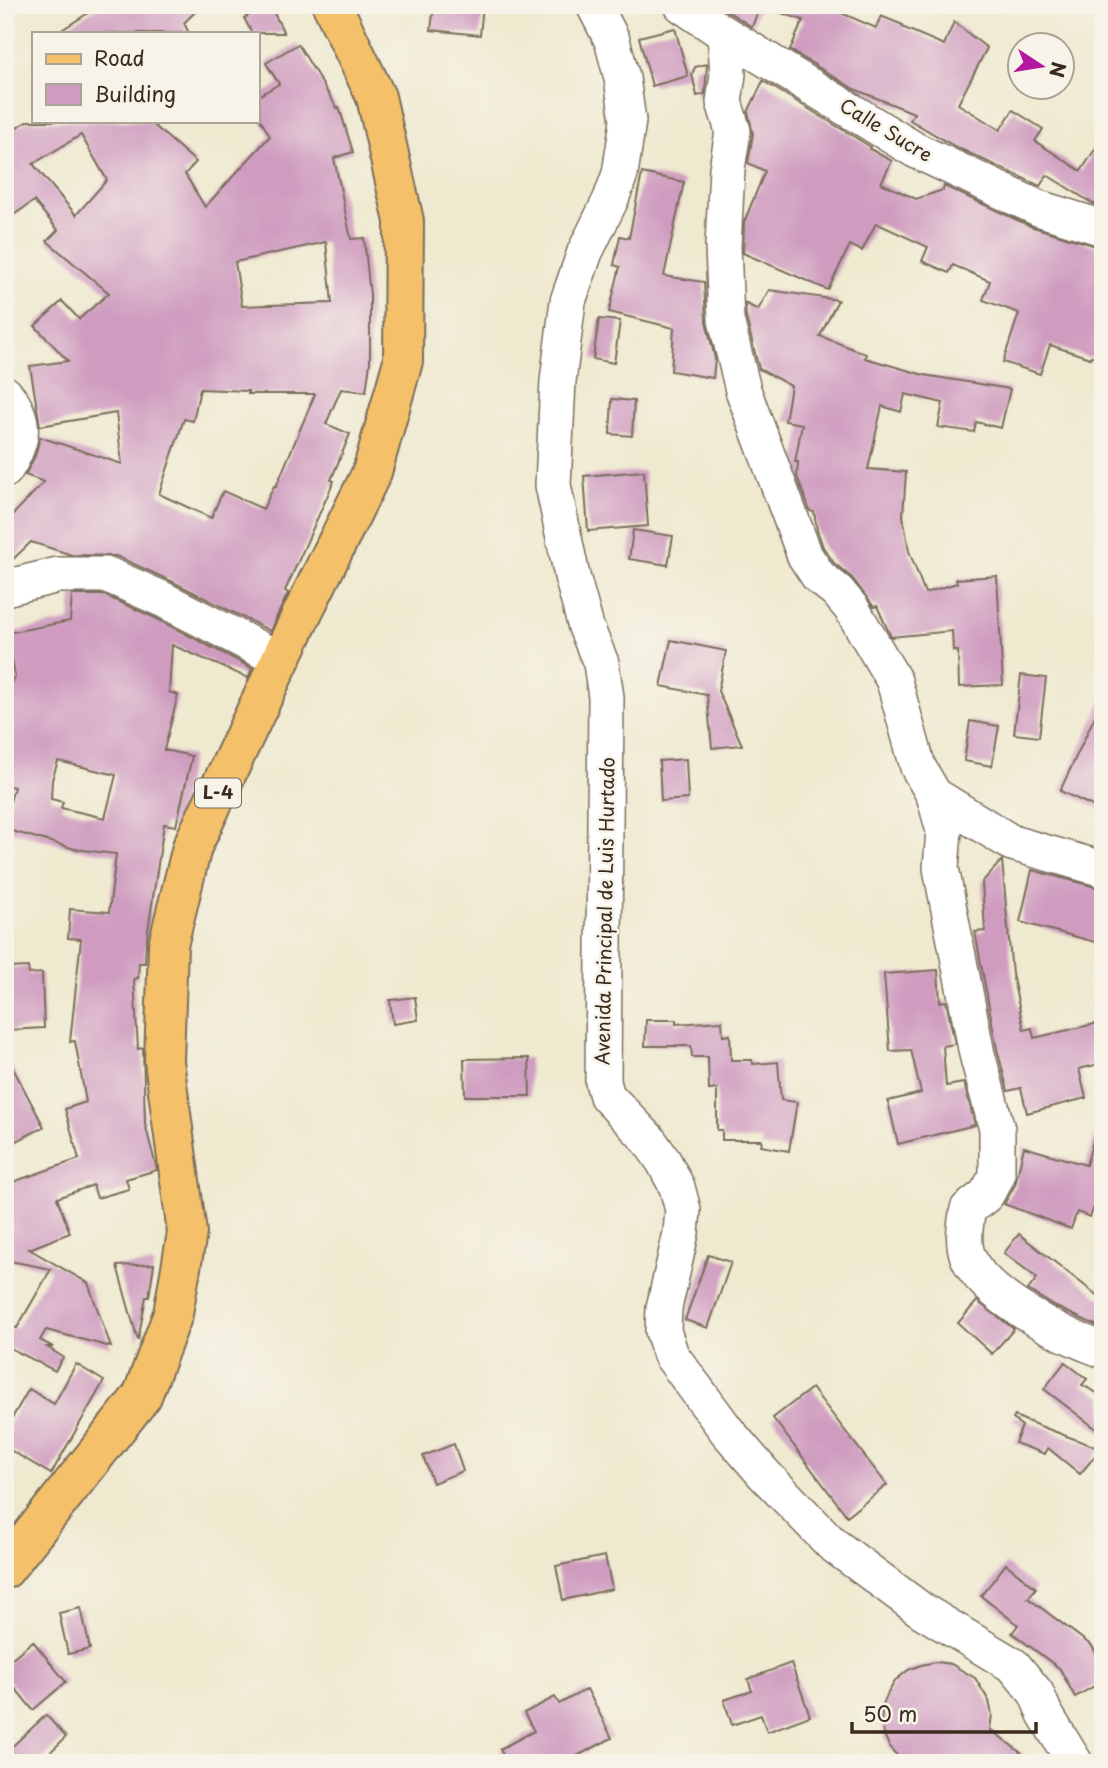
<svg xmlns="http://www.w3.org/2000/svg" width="1108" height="1768" viewBox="0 0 1108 1768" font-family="'Playpen Sans',sans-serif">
<rect width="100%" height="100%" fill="#f7f3e8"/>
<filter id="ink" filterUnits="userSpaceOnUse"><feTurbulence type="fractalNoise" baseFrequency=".0143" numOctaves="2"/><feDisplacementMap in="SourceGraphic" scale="14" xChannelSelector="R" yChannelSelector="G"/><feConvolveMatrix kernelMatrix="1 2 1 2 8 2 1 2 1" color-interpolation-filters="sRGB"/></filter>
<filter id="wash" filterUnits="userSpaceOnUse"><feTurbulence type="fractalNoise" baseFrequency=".00686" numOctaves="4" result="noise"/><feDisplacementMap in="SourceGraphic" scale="28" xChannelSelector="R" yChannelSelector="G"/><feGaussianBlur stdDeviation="1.57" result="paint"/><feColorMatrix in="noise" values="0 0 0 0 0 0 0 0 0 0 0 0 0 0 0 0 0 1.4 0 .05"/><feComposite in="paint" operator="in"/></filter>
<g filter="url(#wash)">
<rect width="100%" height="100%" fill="#efe9cf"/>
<g id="blocks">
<!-- building -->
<g fill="#cf9cc0" fill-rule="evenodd">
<polygon points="101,5 202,5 184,23 189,33 57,33"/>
<polygon points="270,5 284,33 252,33 244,18"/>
<polygon points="434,5 483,5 480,35 431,30"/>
<polygon points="718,5 760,5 752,27"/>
<polygon points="770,5 823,5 876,28 881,16 903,25 902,27 944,45 954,22 987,48 958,104 1000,130 1013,110 1043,129 1035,141 1081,171 1103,137 1103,207 1092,203 1047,175 1040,186 954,146 910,120 914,113 854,89 790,50 803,20 769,9"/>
<polygon points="675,28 688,76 652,86 639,37"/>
<path d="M298 44 337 108 339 107 353 152 334 158 351 239 364 238 370 295V363L366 392 341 389 326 424 350 434 331 480 334 481 285 591 288 593 270 631 171 581 116 556 72 555 31 542 5 567V523L44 482 25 475 35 456 40 437 122 464 116 413 40 426 30 366 68 361 35 326 62 301 79 319 109 293 47 241 58 230 34 201 15 214 5 205V134L28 121H149L196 162 185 174 205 207 270 136 257 114V97L279 84 266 63ZM81 135 107 180 76 215 33 164ZM326 242 332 303 242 306 235 262ZM200 389 248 391V394H315L276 487 274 486 263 509 223 491 211 518 159 494 184 419 193 421Z"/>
<polygon points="707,64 705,94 697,96 692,74 695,67"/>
<polygon points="763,81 871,147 870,149 892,161 881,183 916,199 943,190 944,186 1030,226 1103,248 1103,359 1091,356 1090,358 1050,345 1040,374 1003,362 1019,313 983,300 990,281 953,265 949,273 922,261 928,247 876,223 862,251 850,245 828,290 743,253 744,222 765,171 748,163 753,134 748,112"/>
<polygon points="642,173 684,182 664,276 704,282 706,321 715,359 713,378 671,371 674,328 609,312 620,267 614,265 620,236 629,238"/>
<polygon points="769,290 838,300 820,336 866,354 865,358 924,375 1010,389 1001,428 976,422 974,432 938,427 943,403 905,394 901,412 882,406 868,469 906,472 903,516 909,551 925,593 957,583 956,579 997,576 1003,685 959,687 958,651 953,651 952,631 891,637 877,606 874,607 852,578 834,563 823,547 817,530 814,512 810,511 797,476 798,462 795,462 802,424 785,421 791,386 759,369 746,317 745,303 758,310"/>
<polygon points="599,319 620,321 614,363 593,359"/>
<polygon points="612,399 634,401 632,436 610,434"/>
<polygon points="644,471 648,526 588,531 584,476"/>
<polygon points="633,530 673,536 668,565 629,559"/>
<path d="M72 595H104L153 617 252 668 248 678 172 645 169 692 178 695 164 750 192 756 176 826 164 824 146 944 145 963H139L138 978 134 979 138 1049 143 1048 145 1124 157 1170 126 1179 129 1189 97 1198 93 1185 57 1198 70 1233 29 1249 88 1283 111 1347 46 1330 40 1340 53 1347H47L63 1357 55 1371 12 1349H5V1342L13 1327 17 1328 51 1269 5 1260V1188L13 1182 79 1159 65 1109 86 1102 75 1041 70 1042 81 939 68 938 70 909 109 912 116 854 75 849 5 829V820L14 787 5 785V694L15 676 7 633 70 621ZM58 761 116 775 105 818 61 808 63 802 51 799 52 780Z"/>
<polygon points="671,640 726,651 718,691 742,745 712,748 707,695 661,686"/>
<polygon points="1021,675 1046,678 1039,737 1014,734"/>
<polygon points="1103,699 1103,811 1060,791"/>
<polygon points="970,721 999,726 992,766 964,761"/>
<polygon points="686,759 688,799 661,801 659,761"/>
<polygon points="1002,860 1012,974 1024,1030 1032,1028 1034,1038 1103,1022 1103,1063 1079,1069 1086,1098 1027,1113 1021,1088 1008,1091 997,1049 975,932 985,931 982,882"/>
<polygon points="1032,870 1103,889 1103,944 1020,922"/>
<polygon points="28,967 29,974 42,973 44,1028 8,1030 6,968"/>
<polygon points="938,970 940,1002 946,1001 955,1044 943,1046 946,1086 964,1083 975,1125 898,1144 888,1101 921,1093 911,1050 890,1051 884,974"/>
<polygon points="415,997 418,1020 393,1024 390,1000"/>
<polygon points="646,1020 676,1020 676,1024 722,1021 723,1036 730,1035 731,1060 752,1060 753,1064 778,1062 781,1100 797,1102 789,1151 761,1146 762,1140 722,1140 722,1130 717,1130 717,1089 709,1090 708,1057 692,1057 691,1046 645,1046"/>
<polygon points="5,1053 44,1127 5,1147"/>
<polygon points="529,1058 530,1096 465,1096 464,1059"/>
<polygon points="1098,1124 1103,1125 1103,1185 1090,1217 1077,1212 1071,1229 1004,1204 1015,1185 1024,1147 1086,1165"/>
<polygon points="1019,1234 1103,1300 1102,1328 1056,1307 1028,1290 1037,1278 1004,1253"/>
<polygon points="708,1255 731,1262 708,1328 685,1320"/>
<polygon points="154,1264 149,1297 146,1297 138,1341 117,1266"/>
<polygon points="977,1301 1014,1329 992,1354 958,1323"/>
<polygon points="1065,1362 1087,1379 1082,1385 1103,1396 1103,1434 1044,1389"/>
<polygon points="76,1364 104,1381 51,1474 5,1447 5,1430 29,1389 54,1404"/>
<polygon points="812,1388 887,1485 847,1516 773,1418"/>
<polygon points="1015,1416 1024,1420 1101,1449 1080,1474 1048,1448 1045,1454 1015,1443 1022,1426 1013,1419"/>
<polygon points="454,1444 463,1471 433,1483 423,1456"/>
<polygon points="605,1556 612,1589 563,1600 556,1566"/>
<polygon points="1006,1564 1036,1588 1028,1598 1092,1646 1103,1666 1103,1681 1075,1697 1060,1669 1012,1633 1018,1625 981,1596"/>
<polygon points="81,1608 90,1649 68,1654 59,1613"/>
<polygon points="33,1641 66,1682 33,1710 5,1676 5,1664"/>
<polygon points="936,1662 951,1664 975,1678 989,1701 992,1715 990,1729 1034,1763 905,1763 901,1760 891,1749 885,1737 881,1722 882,1707 888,1693 896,1680 908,1670 921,1665"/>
<polygon points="791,1663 810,1716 767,1732 761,1715 732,1725 724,1700 752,1691 748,1679"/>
<polygon points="587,1689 612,1738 577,1756 580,1763 507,1763 500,1749 534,1731 524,1713 555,1697 559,1704"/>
<polygon points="46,1715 66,1737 39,1763 5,1763 5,1753"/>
</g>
</g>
</g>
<g filter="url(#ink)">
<use href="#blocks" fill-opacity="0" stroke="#7a6d5c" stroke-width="2"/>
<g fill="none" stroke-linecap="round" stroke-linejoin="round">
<!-- minor casing -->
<g stroke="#7a6d5c" stroke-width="38">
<g id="minor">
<polyline points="594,5 612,40 622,78 628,121 620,174 611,199 585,252 568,301 558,381 553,485 572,576 586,627 601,663 606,697 603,1082 607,1096 648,1139 664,1162 677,1187 683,1210 681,1233 664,1308 663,1331 671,1355 727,1431 764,1474 832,1544 921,1610 1014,1666 1036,1693 1045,1714 1075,1763"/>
<polyline points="682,5 725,34 915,150 1038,208 1103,228"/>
<path d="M725 34 728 74 724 102 733 131 727 169 723 246 726 320 743 390 805 556 819 577 837 591 852 609 894 681 918 767 934 795 944 831 941 868 977 1054 997 1129V1176L986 1195 968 1209C965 1224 962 1242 968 1257 985 1298 1062 1335 1103 1350"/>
<path d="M5 394C28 420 23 442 5 470"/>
<polyline points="5,588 58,575 108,575 162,599 281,660"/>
<polyline points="934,795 1012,843 1103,869"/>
</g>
</g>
<!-- major casing -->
<g stroke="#7a6d5c" stroke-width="42">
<polyline id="major" points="5,1569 142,1396 173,1314 187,1233 164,1061 168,945 192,847 301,616 372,472 403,361 404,221 376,97 332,5"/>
</g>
<!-- minor -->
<use href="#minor" stroke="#fff" stroke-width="35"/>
<!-- major -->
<use href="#major" stroke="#f4c16a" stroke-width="38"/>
</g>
</g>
<g text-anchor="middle" stroke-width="5" stroke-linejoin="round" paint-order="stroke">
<!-- shield labels -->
<rect fill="#f7f3e8" stroke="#73665b" stroke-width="2" x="195" y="778.5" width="46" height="29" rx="5"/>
<g font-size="18" font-weight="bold" fill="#3b2a1e">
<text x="218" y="799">L-4</text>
</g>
<!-- street labels -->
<g font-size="19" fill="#3b2a1e" stroke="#f7f3e8">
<text transform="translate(886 130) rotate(31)" y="7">Calle Sucre</text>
<text transform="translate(605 911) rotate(-89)" y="7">Avenida Principal de Luis Hurtado</text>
</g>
</g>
<!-- margin -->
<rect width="1108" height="1768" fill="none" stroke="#f7f3e8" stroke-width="28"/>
<!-- legend -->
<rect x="32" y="32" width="228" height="91" fill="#f7f3e8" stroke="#aca397" stroke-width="2"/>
<rect x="46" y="54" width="35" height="10" fill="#f4c16a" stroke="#aca397" stroke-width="2"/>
<text x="94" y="66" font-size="21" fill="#3b2a1e">Road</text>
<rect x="46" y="84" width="35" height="21" fill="#cf9cc0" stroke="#aca397" stroke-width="2"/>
<text x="94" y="102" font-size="21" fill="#3b2a1e">Building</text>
<!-- north arrow -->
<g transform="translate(1041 66) rotate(102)"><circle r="33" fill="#f7f3e8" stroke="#aca397" stroke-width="2"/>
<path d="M0-5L12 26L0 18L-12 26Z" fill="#b5179e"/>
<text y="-10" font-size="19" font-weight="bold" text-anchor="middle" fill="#3b2a1e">N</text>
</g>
<!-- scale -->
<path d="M852 1722v10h184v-10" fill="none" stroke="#3b2a1e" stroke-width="3.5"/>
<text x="863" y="1722" font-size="21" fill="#3b2a1e" stroke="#f7f3e8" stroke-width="5" paint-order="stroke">50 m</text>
</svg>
